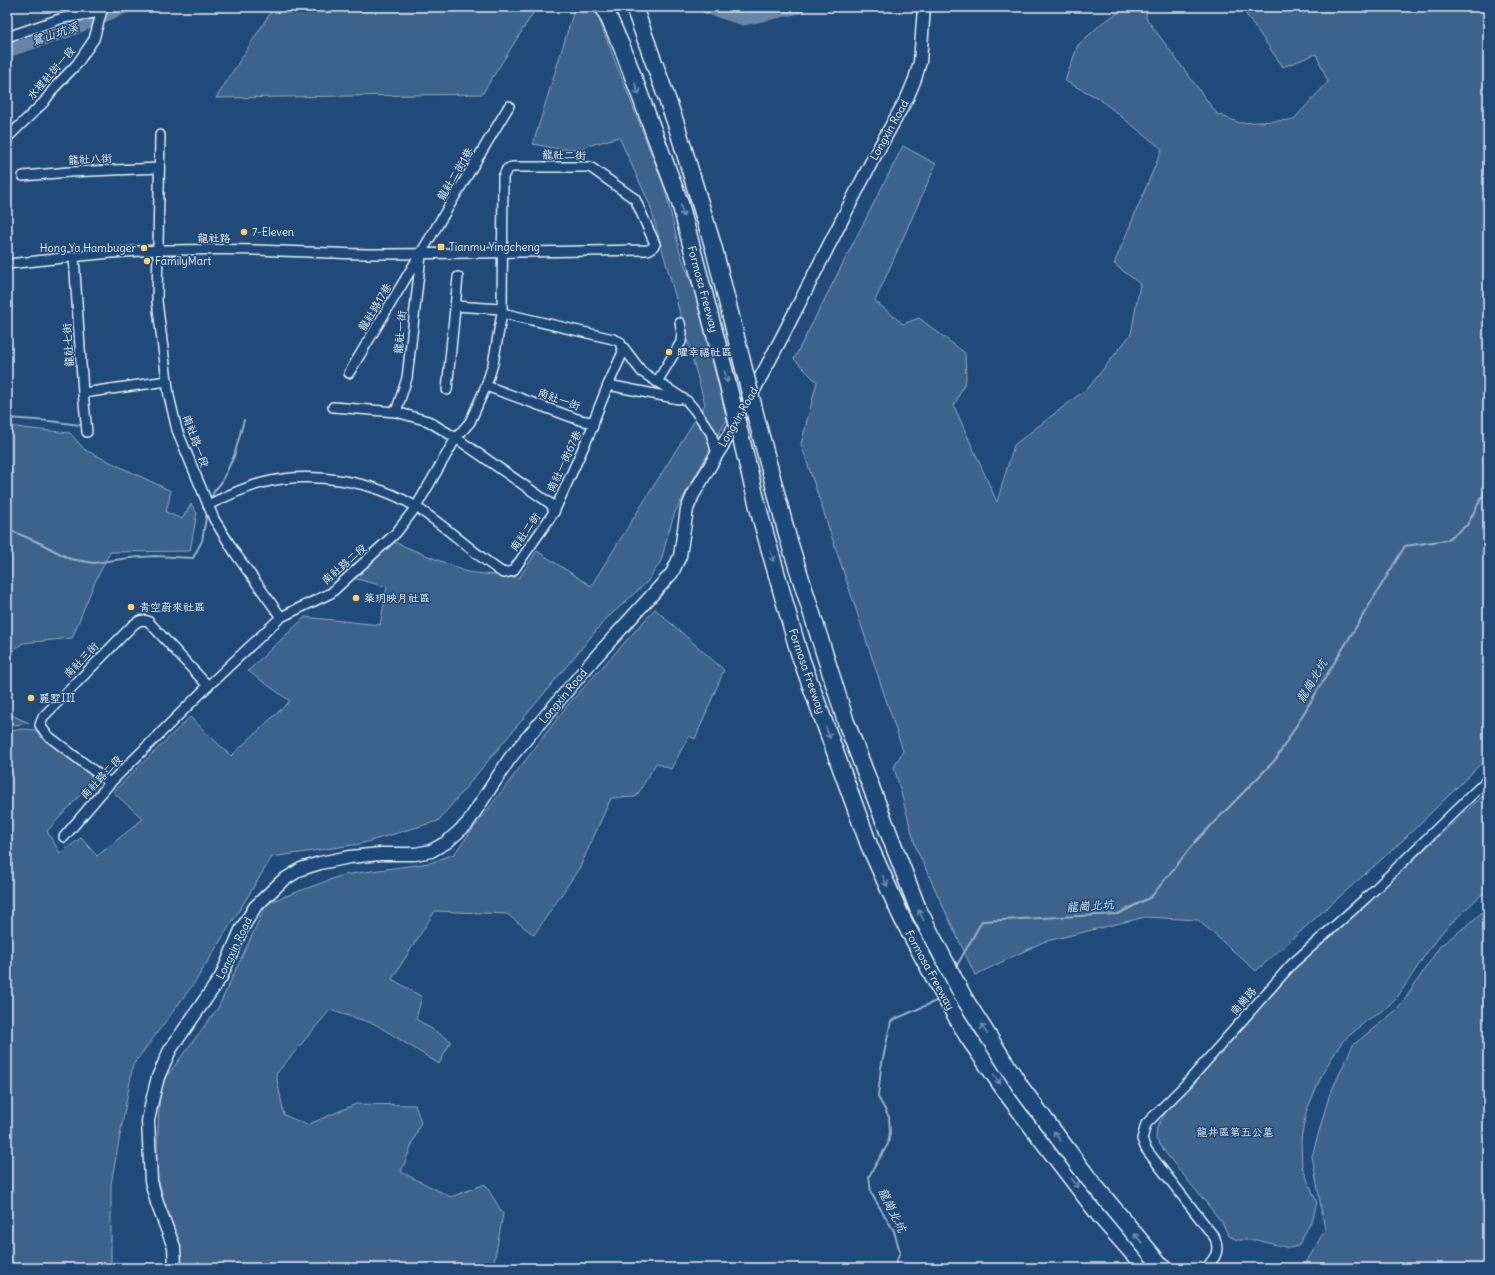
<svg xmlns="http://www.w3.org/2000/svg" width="1495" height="1275" viewBox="0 0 1495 1275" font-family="Delius,'LXGW WenKai TC',sans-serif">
<rect width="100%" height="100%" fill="#1f4a7a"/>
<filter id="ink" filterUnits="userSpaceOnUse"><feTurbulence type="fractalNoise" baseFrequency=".025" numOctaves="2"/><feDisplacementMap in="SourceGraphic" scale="8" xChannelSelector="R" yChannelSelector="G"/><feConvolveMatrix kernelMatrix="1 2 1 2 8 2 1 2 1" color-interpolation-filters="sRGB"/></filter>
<g filter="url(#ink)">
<!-- green -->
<g fill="#3c628c" stroke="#92aac2">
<polygon points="274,7 537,7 482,94 216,98"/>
<polygon points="575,7 596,12 665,189 680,252 695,293 727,419 675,512 668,534 661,561 647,582 605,620 438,821 360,844 272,857 195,982 133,1065 111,1184 111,1268 7,1268 7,732 22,729 35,730 95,779 47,831 60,853 81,838 97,856 143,819 113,792 190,717 231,756 290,701 248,671 305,617 380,625 387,587 353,578 394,542 467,572 519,578 537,551 591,586 705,404 650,205 619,137 577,149 559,149 533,144"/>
<polygon points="1127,7 1146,7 1146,18 1217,114 1240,123 1293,120 1328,82 1316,54 1283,67 1241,7 1488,7 1488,757 1401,842 1256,971 1198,920 1145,917 1043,942 975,975 916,848 894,767 903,751 801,444 817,382 794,359 903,146 936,164 875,301 903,324 919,318 965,353 966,380 954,406 997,502 1014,445 1089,387 1131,334 1140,284 1114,264 1162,149 1098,98 1065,81 1078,45 1102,23"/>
<polygon points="7,425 22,428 70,433 85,450 171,491 166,512 182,519 191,504 197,513 190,551 110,552 94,584 72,638 23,643 7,655"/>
<polygon points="655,609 724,670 695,739 689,736 671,769 656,763 636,797 611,798 580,867 534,935 507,914 435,911 392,979 422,997 416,1019 451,1041 439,1064 375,1024 330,1010 276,1074 284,1115 307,1125 356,1104 415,1105 421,1122 401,1172 451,1197 485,1184 503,1214 493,1268 182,1268 182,1259 156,1173 160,1085 218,1008 267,903 343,875 430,863 454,854 566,707"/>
<polygon points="7,713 29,723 7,726"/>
<polygon points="1488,791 1488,891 1481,895 1444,930 1432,945 1398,996 1385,1009 1366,1021 1342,1042 1324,1070 1306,1112 1301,1140 1302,1166 1317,1203 1313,1218 1298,1246 1289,1248 1256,1240 1237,1240 1229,1236 1221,1221 1168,1156 1156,1139 1157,1127 1164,1115 1201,1067 1249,1015 1297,967"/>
<polygon points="1488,907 1488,1268 1303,1268 1325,1230 1312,1156 1329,1096 1353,1045 1399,1008 1440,946 1470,923"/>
</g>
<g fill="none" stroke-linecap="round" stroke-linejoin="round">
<!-- stream -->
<g stroke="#9ab0c7" stroke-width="2">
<polyline points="7,418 49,421 80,425"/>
<polyline points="211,498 215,490 221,483 234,456 244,420"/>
<polyline points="7,529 40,543 70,559 94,563 129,558 155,556 193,558 202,541 207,512"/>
<polyline points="956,967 982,921 1118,914 1151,897 1195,842 1276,759 1405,546 1447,540 1467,525 1488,486"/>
<polyline points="894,1268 900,1252 894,1231 871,1193 869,1176 888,1144 890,1132 889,1117 878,1097 881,1068 891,1021 936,1001 938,998"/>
</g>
<!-- river -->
<g stroke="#6685a7" stroke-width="13">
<polyline points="706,7 744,19 800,7"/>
<polyline points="7,51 68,31 125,7"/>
</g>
<!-- street casing -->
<g stroke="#e8f1f8" stroke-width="12">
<g id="street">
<polyline points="7,37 63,18 101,12"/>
<polyline points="160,135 157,301 169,396 177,430 214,519 235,553 281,617"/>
<polyline points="7,138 44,102 54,88 77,64 94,39 103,7"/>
<polyline points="23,176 69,172 159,168"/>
<polyline points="74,257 83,393 87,432"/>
<path d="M7 264C57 259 107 252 158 250 190 250 222 249 255 250 294 251 334 254 374 254 465 254 557 251 648 250L652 248 655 244 635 199 590 167H512L507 169 503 177 502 313 493 364 486 386 470 422 456 438 416 507 396 533 331 593 281 617 208 686 110 783 64 837"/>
<polyline points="455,306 501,309"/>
<polyline points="623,347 642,372 687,401 694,409 711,433 717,454"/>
<polyline points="349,373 509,106"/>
<polyline points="657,382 681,342 682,333 680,323"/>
<polyline points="608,385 679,399"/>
<polyline points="486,386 580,420 590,422 594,420 608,385 623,352 620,342 613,339 502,313"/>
<polyline points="447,390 458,277"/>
<polyline points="83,393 167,381"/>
<polyline points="396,412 407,378 421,256"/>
<path d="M208 505C226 496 243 488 262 483 310 470 375 481 416 507 447 527 473 553 503 573L513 571 554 512 551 504 456 438 428 421 396 412 333 407"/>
<polyline points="554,512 593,426 594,420"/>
<path d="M110 783 47 735 40 725 43 717 133 625C138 621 141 619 148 621L208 686"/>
<path d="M1206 1268C1215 1258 1220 1252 1215 1238L1146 1149 1142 1139 1146 1124 1186 1084 1292 964 1366 898 1488 779"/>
</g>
</g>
<!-- secondary casing -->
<g stroke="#e8f1f8" stroke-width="15">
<polyline id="secondary" points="175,1268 174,1247 157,1203 151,1181 148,1121 152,1101 158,1077 170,1050 221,977 241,930 255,907 282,881 301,869 320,863 350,857 380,854 415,854 431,851 447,842 467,824 510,758 593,660 672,573 680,556 687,509 693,495 717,454 736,424 782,337 872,161 908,96 915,79 920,62 924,7"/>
</g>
<!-- highway casing -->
<g stroke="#e8f1f8" stroke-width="19">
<g id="highway">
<polyline points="604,7 624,52"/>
<polyline points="761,519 799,653 869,845 902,918 938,985 968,1037 1011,1099 1101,1217 1146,1268"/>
</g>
</g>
<!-- street -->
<use href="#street" stroke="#1f4a7a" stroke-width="9"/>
<!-- secondary -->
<use href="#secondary" stroke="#1f4a7a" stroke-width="12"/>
<!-- highway -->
<use href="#highway" stroke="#1f4a7a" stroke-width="16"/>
<!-- highway-bridge casing -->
<g stroke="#e8f1f8" stroke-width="19" stroke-linecap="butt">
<g id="highway-bridge">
<polyline points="634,7 676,124 714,249 757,421 788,538 846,722 918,909 964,998 1022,1089 1089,1179 1163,1268"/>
<polyline points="624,52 680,203 723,365 761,519"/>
</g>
</g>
<!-- highway-bridge -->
<use href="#highway-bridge" stroke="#1f4a7a" stroke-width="16"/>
</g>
<!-- one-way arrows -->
<defs><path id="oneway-shaft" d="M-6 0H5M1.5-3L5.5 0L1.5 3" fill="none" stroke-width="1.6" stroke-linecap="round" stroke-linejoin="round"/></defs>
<g stroke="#6f8dac">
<use href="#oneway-shaft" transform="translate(637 89) rotate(69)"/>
<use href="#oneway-shaft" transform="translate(682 211) rotate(75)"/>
<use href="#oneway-shaft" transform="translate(726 377) rotate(76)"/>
<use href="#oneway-shaft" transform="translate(772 556) rotate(74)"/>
<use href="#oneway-shaft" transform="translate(828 733) rotate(70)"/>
<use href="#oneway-shaft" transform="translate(885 881) rotate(65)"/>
<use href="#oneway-shaft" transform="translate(921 915) rotate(-117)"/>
<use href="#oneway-shaft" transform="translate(984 1029) rotate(-122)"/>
<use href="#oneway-shaft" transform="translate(997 1079) rotate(55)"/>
<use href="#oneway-shaft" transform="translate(1057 1136) rotate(-126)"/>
<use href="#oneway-shaft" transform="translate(1075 1183) rotate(53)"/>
<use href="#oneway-shaft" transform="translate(1138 1238) rotate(-130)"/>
</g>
</g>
<!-- markers -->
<g fill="#ffd166" stroke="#1f4a7a" stroke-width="1.5">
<circle cx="244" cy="232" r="4"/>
<rect x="437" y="243" width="8" height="8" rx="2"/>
<circle cx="144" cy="248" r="4"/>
<circle cx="147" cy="261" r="4"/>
<circle cx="669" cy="352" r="4"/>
<circle cx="356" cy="598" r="4"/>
<circle cx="131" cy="607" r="4"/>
<circle cx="31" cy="698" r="4"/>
</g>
<g text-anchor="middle" stroke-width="3" stroke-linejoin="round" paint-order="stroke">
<!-- street labels -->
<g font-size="11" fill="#e8f1f8" stroke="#1f4a7a">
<text transform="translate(51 73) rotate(-49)" y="4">水裡社街一段</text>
<text transform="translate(889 130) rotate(-61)" y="4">Longxin Road</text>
<text transform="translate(564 155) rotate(1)" y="4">龍社二街</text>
<text transform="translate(90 159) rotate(-3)" y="4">龍社八街</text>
<text transform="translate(455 174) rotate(-59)" y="4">龍社二街1巷</text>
<text x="214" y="242">龍社路</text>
<text transform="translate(703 289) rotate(75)" y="4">Formosa Freeway</text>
<text transform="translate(375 307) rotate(-59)" y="4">龍社路17巷</text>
<text transform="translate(400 332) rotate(-85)" y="4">龍社一街</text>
<text transform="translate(68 345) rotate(-94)" y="4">龍社七街</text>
<text transform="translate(559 399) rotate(20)" y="4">南社一街</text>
<text transform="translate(738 417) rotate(-60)" y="4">Longxin Road</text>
<text transform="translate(196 441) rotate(70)" y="4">南社路一段</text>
<text transform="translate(564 461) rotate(-65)" y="4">南社一街67巷</text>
<text transform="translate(525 532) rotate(-55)" y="4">南社二街</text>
<text transform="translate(344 564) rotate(-41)" y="4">南社路二段</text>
<text transform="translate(81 660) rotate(-46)" y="4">南社三街</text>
<text transform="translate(807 671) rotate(71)" y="4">Formosa Freeway</text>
<text transform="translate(563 696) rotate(-50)" y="4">Longxin Road</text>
<text transform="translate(101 777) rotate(-47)" y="4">南社路二段</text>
<text transform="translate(234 948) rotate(-64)" y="4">Longxin Road</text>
<text transform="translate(930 970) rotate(61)" y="4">Formosa Freeway</text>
<text transform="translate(1243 1001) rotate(-49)" y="4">南崗路</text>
</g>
<!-- poi labels -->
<g font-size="11" fill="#e8f1f8" stroke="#1f4a7a" text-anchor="start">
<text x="252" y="236">7-Eleven</text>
<text x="449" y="251">Tianmu Yingcheng</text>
<text x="136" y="252" text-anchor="end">Hong Ya Hambuger</text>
<text x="155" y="265">FamilyMart</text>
<text x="677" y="356">曜幸福社區</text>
<text x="364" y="602">築玥映月社區</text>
<text x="139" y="611">青空蔚來社區</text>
<text x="39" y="702">麗墅III</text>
</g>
<!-- park labels -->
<g font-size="11" fill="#d7e3ed" stroke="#1f4a7a">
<text x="1235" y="1136">龍井區第五公墓</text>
</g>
<!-- water labels -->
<g font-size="12" font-style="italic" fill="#d4e1ec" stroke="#1f4a7a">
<text transform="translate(55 34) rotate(-19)" y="4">鷺山坑溪</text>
<text transform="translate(1312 681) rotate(-59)" y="4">龍崗北坑</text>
<text transform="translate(1090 906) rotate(-4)" y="4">龍崗北坑</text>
<text transform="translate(892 1210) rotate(64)" y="4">龍崗北坑</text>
</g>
</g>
<!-- margin -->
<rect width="1495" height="1275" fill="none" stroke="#1f4a7a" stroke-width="24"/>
<rect x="12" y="12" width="1471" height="1251" fill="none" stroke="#e8f1f8" stroke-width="1.5" filter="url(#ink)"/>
</svg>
